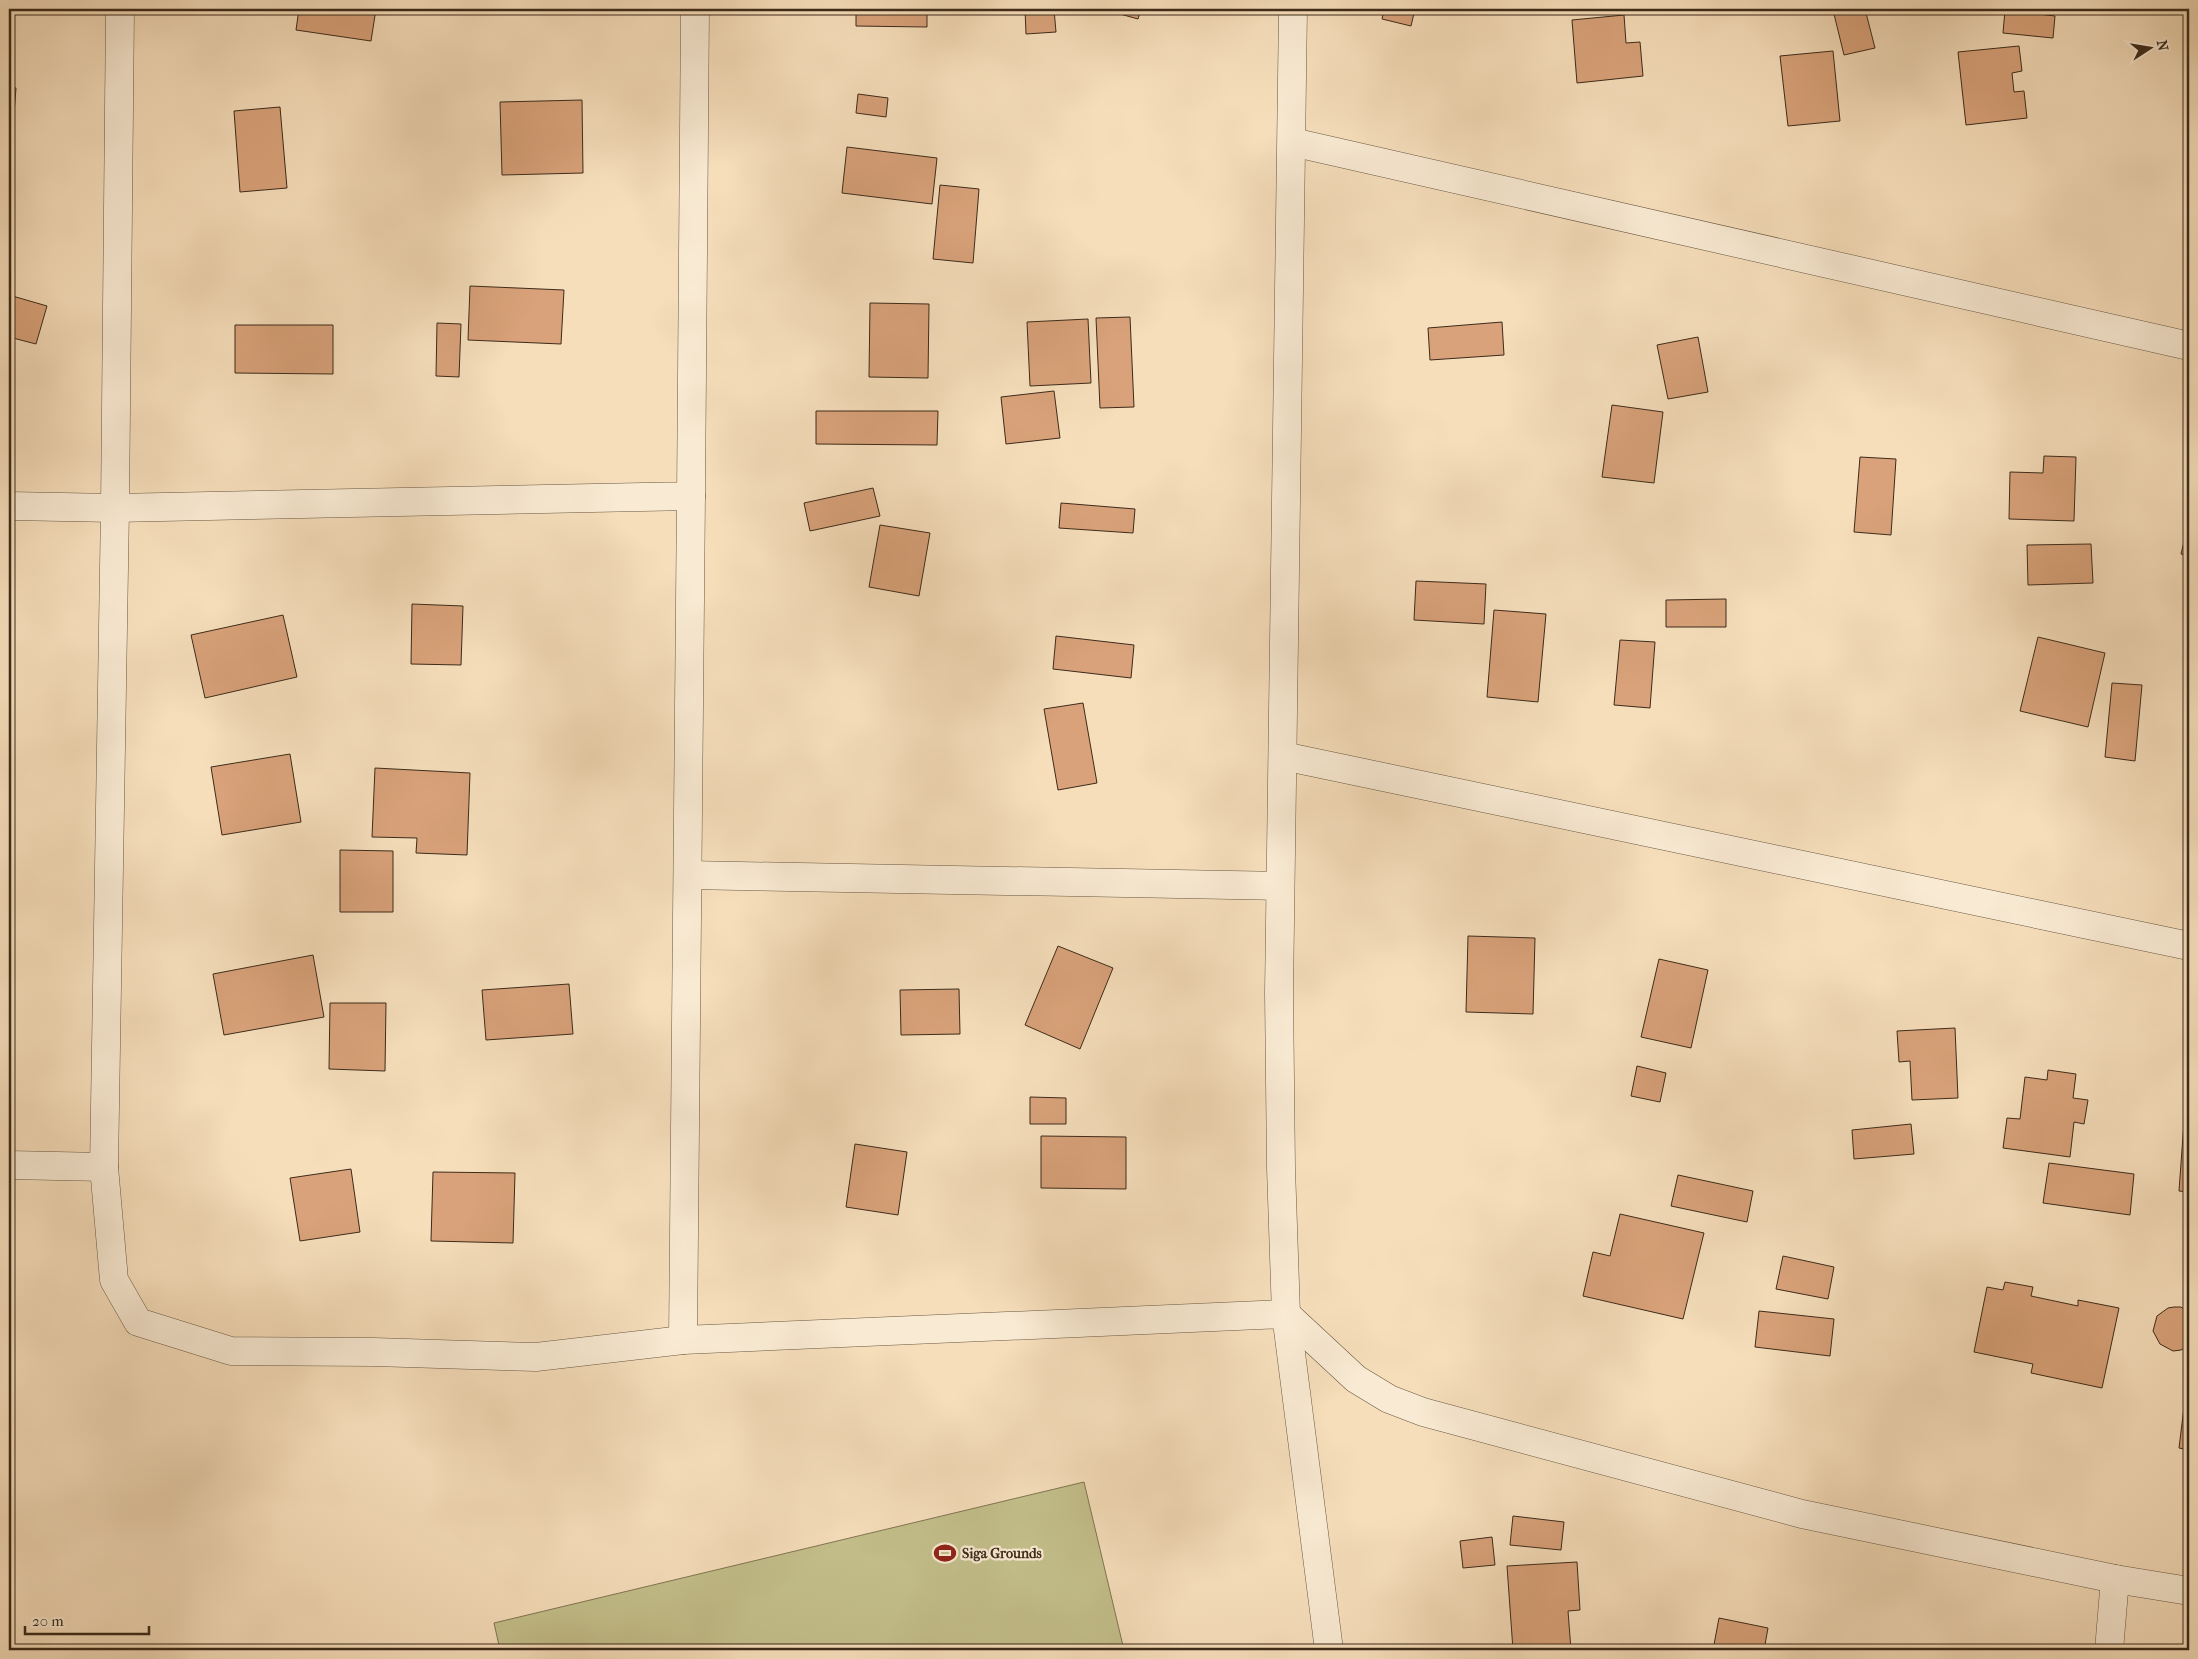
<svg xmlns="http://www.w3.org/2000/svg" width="2198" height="1659" viewBox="0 0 2198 1659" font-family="'IM FELL French Canon',serif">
<rect width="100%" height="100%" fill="#f6debb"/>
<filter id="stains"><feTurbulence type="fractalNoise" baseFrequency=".004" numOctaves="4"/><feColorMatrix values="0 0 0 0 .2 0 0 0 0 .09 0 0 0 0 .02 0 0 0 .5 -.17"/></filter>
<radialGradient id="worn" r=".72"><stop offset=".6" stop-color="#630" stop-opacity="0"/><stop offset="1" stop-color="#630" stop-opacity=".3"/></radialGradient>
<!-- green -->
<polygon fill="#c3bf8b" stroke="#807552" points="1084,1482 1124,1650 500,1650 494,1623"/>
<!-- building -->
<g fill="#d9a27a" stroke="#3c2b1a">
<polygon points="299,9 376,9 371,41 296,30"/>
<polygon points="856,9 927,9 927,27 856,26"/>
<polygon points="1025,9 1054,9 1056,32 1026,34"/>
<polygon points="1102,9 1141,9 1138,19"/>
<polygon points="1384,9 1415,9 1411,26 1382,19"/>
<polygon points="1837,9 1865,9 1875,48 1844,55 1833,10"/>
<polygon points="2005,10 2055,16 2053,38 2003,33"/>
<polygon points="1624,15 1626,43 1640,42 1643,76 1577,83 1572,20"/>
<polygon points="2019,46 2022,71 2012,73 2014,92 2024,91 2027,118 1966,125 1958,52"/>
<polygon points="1833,51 1840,121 1788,126 1780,56"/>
<polygon points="9,87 16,88 12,139 9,138"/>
<polygon points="858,94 888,98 886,117 856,113"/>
<polygon points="582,100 583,173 502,175 500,102"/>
<polygon points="280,107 287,188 240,192 234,111"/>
<polygon points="847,147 937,158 932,204 842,193"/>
<polygon points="940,185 979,189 973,263 933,259"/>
<polygon points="470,286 564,290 561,344 468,340"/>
<polygon points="9,295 47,306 36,344 9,337"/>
<polygon points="870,303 929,304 928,378 869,377"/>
<polygon points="1130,317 1134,407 1100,408 1096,318"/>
<polygon points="1088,319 1091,383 1030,386 1027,322"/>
<polygon points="1502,322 1504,355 1430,360 1428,328"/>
<polygon points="437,323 461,324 459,377 436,376"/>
<polygon points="235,325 333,325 333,374 235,373"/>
<polygon points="1698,337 1708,392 1668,399 1657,345"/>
<polygon points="1054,391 1060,438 1006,444 1001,397"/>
<polygon points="1612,405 1663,412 1654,483 1602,477"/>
<polygon points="816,411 938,411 937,445 816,444"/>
<polygon points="2044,456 2076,457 2074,521 2009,519 2010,472 2043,473"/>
<polygon points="1860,457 1896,459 1891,535 1854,532"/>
<polygon points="873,488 880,516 810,531 804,503"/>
<polygon points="1061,503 1135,509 1133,533 1059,528"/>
<polygon points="2189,521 2189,556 2181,554"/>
<polygon points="880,525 930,533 919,596 869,587"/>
<polygon points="2091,544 2093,583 2028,585 2027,545"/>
<polygon points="1416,581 1486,584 1484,624 1414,620"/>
<polygon points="1726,599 1726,627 1666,627 1666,600"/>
<polygon points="412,604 463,606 461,665 411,664"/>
<polygon points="1494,610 1546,614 1538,702 1487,697"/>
<polygon points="283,615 297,677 205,698 191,635"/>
<polygon points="1056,636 1134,645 1131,678 1053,669"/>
<polygon points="2038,637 2105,653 2088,727 2020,711"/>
<polygon points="1620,640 1655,642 1650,708 1614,705"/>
<polygon points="2112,683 2142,685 2135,761 2105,757"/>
<polygon points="1083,703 1097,783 1058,790 1044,709"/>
<polygon points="290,754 301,822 222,835 211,767"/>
<polygon points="375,768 470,773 467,855 416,853 417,838 372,837"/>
<polygon points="340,850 393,851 393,912 340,912"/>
<polygon points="1468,936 1535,938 1533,1014 1466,1012"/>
<polygon points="1058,946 1113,968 1080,1049 1025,1025"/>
<polygon points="313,955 324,1017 224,1035 213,974"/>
<polygon points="1659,959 1708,970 1691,1048 1641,1037"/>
<polygon points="569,984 573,1034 486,1040 482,990"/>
<polygon points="959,989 960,1034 901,1035 900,990"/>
<polygon points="330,1003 386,1003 385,1071 329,1069"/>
<polygon points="1955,1028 1958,1098 1912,1100 1910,1061 1899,1062 1897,1031"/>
<polygon points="1637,1066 1666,1073 1660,1102 1631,1096"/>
<polygon points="2048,1070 2076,1074 2073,1098 2088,1100 2084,1124 2074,1122 2070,1157 2003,1148 2007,1118 2020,1119 2025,1077 2047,1080"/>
<polygon points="1030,1097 1066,1098 1066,1124 1030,1124"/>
<polygon points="2185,1108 2189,1109 2189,1192 2179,1191"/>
<polygon points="1911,1124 1914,1154 1854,1159 1852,1130"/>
<polygon points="1041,1136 1126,1137 1126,1189 1041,1188"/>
<polygon points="855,1144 907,1152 898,1215 846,1207"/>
<polygon points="2049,1163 2134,1174 2130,1215 2043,1203"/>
<polygon points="351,1169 360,1232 300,1241 290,1178"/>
<polygon points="433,1172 515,1173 513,1243 431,1241"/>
<polygon points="1678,1175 1753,1191 1747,1222 1671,1206"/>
<polygon points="1620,1214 1704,1233 1683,1319 1583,1296 1593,1252 1610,1256"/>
<rect x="9" y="1232" width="3" height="94"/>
<polygon points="1783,1256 1834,1267 1828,1299 1776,1289"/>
<polygon points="2005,1282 2033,1287 2031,1296 2078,1306 2078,1300 2119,1308 2102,1388 2031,1373 2033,1364 1974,1352 1987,1287 2003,1290"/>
<polygon points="2174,1307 2181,1307 2189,1313 2189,1345 2181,1350 2173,1351 2160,1344 2153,1331 2157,1316 2168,1308"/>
<polygon points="1759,1311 1834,1319 1830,1356 1755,1347"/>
<polygon points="2189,1366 2189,1450 2179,1448"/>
<polygon points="1513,1516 1564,1522 1561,1550 1510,1545"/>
<polygon points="1492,1537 1495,1565 1463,1568 1460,1541"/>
<polygon points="1577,1562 1580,1610 1568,1611 1571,1650 1513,1650 1507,1566"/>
<polygon points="1719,1618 1768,1628 1764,1650 1713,1650"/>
</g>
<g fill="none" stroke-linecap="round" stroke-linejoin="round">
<!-- minor casing -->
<g stroke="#6a5842" stroke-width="29">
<g id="minor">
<polyline points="120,9 115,508 104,1167 114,1280 138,1322 231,1351 374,1352 536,1357 683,1340"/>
<polyline points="1293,9 1279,993 1281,1168 1286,1314 1329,1650"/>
<polyline points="1292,142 2189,346"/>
<polyline points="691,496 683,1340 1286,1314 1356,1379 1389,1399 1423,1412 1802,1514 2115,1579 2189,1591"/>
<polyline points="9,506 115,508 691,496 695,9"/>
<polyline points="1283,756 2189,946"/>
<polyline points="688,875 1280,886"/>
<polyline points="9,1165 104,1167"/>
<polyline points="2109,1650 2115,1579"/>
</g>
</g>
<!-- minor -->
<use href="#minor" stroke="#f9ead3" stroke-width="28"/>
</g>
<!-- icons -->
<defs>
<g id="stadium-bare" transform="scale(1.725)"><path d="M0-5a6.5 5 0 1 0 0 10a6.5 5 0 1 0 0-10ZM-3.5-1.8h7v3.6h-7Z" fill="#8f2418" stroke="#f9ead3" stroke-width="2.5" paint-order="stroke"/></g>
</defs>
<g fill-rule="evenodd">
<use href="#stadium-bare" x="945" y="1553"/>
</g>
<g text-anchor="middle" stroke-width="4.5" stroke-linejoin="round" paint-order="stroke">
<!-- poi labels -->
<g font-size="14" font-weight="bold" fill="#3c2b1a" stroke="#f9ead3" text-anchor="start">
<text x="962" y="1558">Siga Grounds</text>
</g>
</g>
<!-- margin -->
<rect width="2198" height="1659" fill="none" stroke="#f6debb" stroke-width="30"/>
<rect x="10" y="10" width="2178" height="1639" fill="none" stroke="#3c2b1a" stroke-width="2.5"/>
<rect x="15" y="15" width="2168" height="1629" fill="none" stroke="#3c2b1a"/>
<!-- north arrow -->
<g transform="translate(2150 48) rotate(78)" stroke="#f9ead3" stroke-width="4" paint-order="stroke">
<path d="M0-4L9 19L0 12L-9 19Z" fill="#3c2b1a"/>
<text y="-8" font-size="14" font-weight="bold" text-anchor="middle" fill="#3c2b1a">N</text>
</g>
<!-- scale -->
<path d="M25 1626v8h124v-8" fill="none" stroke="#3c2b1a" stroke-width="2.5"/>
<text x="32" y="1626" font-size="15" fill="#3c2b1a" stroke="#f9ead3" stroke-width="4" paint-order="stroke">20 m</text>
<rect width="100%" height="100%" filter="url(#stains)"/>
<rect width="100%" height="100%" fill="url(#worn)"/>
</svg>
